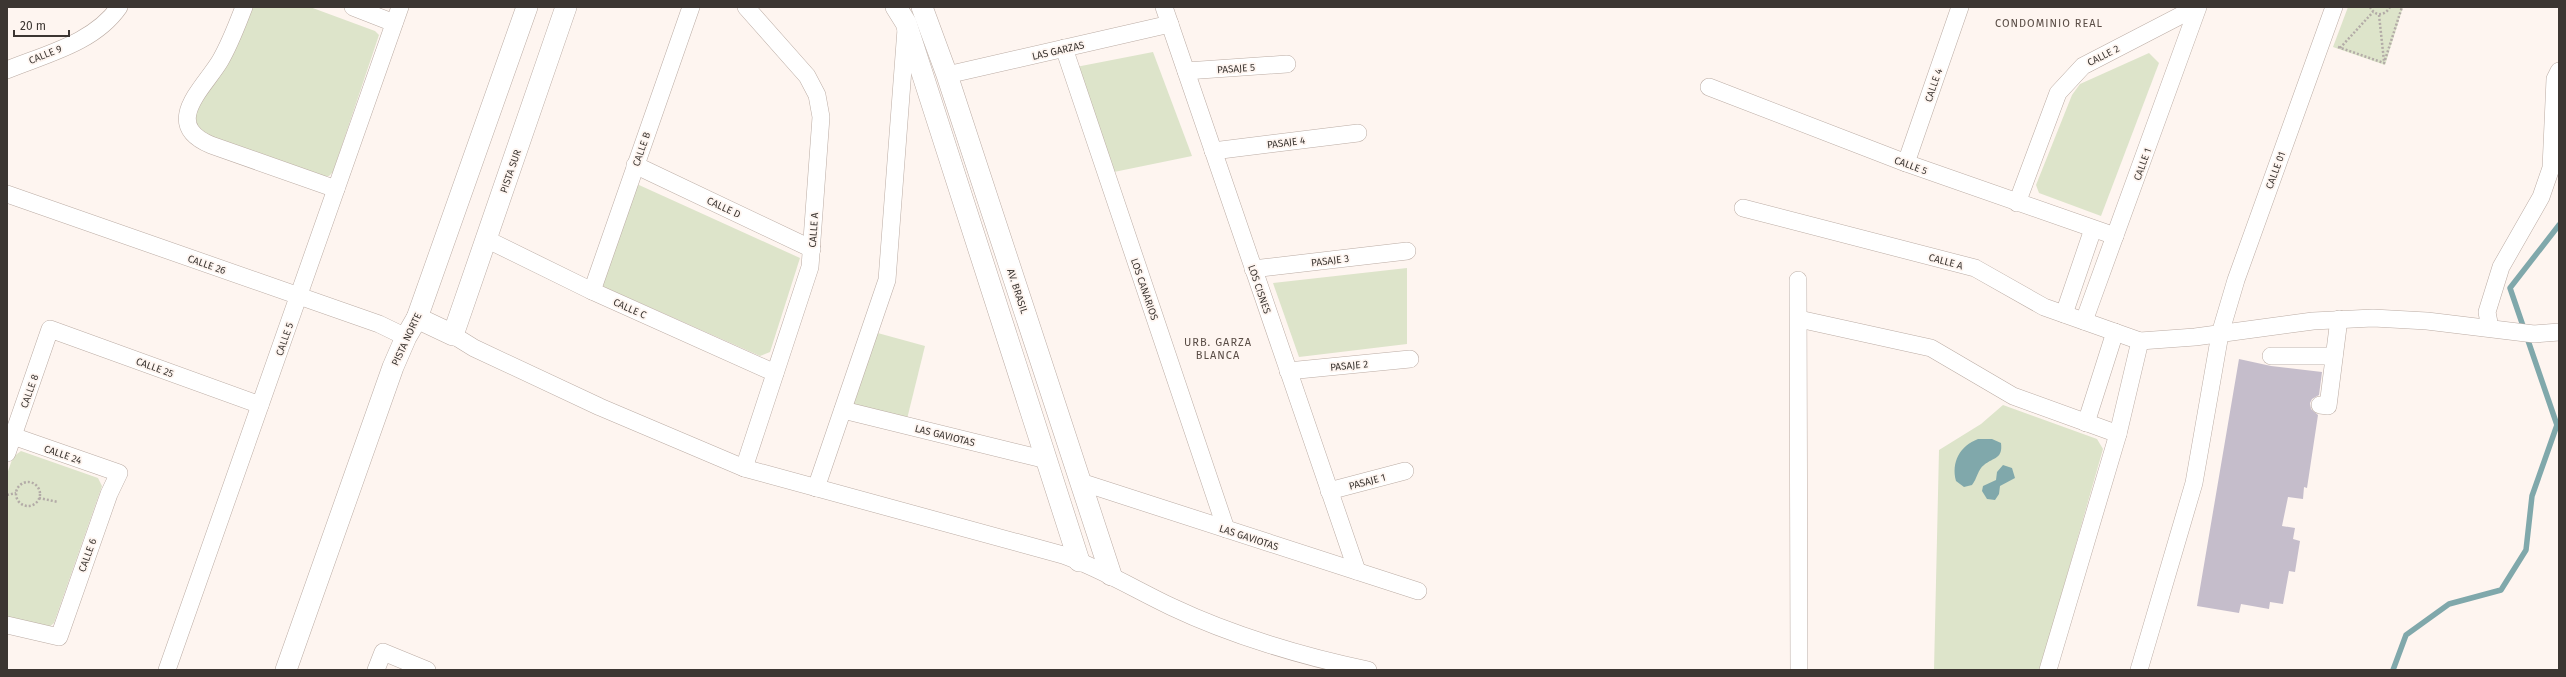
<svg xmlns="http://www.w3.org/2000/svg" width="2566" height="677" viewBox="0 0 2566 677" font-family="'Fira Sans',sans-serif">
<rect width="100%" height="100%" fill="#fef5f0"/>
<!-- green -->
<g fill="#dde4ca">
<polygon points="252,7 310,7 375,31 379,35 333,172 329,176 321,176 204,135 194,121 195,111"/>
<polygon points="2348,7 2403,7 2385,65 2333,47"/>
<polygon points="1153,52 1192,156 1114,172 1076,67"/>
<polygon points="2149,53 2159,63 2101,216 2039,193 2036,185 2072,95 2080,84"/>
<polygon points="639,185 800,258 770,352 760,356 604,287 602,284 635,186"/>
<polygon points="1407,268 1407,344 1299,357 1273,283"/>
<polygon points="874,332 925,346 907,419 851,407"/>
<polygon points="2003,405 2097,439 2103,449 2040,670 1934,670 1939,450 1981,424"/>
<polygon points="21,451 98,478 102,486 54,623 48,628 7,621 7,474 13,457"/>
</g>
<!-- water -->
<g fill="#80a8ab">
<path d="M1978 439H1992L2001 443C2003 459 1994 457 1984 465 1978 469 1977 479 1972 485L1964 487 1956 481C1951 462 1960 446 1978 439Z"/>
<polygon points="2003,465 2012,468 2015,478 2000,486 1999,494 1995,500 1987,499 1982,491 1983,486 1996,480 1997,472"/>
</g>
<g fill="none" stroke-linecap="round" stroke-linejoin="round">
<!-- stream -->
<polyline stroke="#80a8ab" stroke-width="5.5" points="2393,670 2406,635 2449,604 2501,590 2526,550 2532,496 2557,425 2510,288 2559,225"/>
</g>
<!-- building -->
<polygon fill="#c5bdcb" points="2239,359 2271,366 2322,372 2319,395 2312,399 2310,403 2311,409 2318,415 2307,488 2304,487 2303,499 2288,497 2282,526 2295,528 2293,539 2300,541 2295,572 2289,571 2283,604 2270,602 2269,609 2241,604 2239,613 2197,606"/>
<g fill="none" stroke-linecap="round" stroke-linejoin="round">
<!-- minor casing -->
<g stroke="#bbaca4" stroke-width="18">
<g id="minor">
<path d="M244 7C237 25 230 44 220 61 203 89 161 124 211 145L336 189"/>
<polyline points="353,7 394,23"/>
<polyline points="1164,7 1357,571"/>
<polyline points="1064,48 1226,529"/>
<path d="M7 70C46 54 94 43 119 7"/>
<polyline points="1186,71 1287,64"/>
<polyline points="947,75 1170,24"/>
<polyline points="1709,87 1906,163 2115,236"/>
<polyline points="1213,151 1358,133"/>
<polyline points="1906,163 1960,7"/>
<polyline points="635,165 812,249"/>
<polyline points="7,194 379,324 406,337"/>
<polyline points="2017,203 2058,93 2083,66 2197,7"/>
<polyline points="1743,208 1975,268 2044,307 2140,341 2195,337 2313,321 2373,318 2427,321 2534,334 2559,332"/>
<polyline points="486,239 592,291 775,373"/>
<polyline points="1253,269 1407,251"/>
<polyline points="1798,280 1799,670"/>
<polyline points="592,291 691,7"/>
<polyline points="2064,314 2093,229"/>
<polyline points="1799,319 1931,348 2013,396 2118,434"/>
<polyline points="2084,321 2198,7"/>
<polyline points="2490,328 2487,312 2501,267 2541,197 2551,168 2555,79 2559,71"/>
<path d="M453 335 474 348 600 407 744 468 1063 555C1102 569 1136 590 1172 607 1231 635 1304 657 1368 670"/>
<polyline points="2271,356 2334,356"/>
<polyline points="1288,371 1410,359"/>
<polyline points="2320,405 2328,406 2339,319"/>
<polyline points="843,410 1047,460"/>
<polyline points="2086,423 2115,332"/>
<polyline points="7,434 119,473 109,494 59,637 7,625"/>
<polyline points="7,453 50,329 260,405"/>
<polyline points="744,468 810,267 821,117 817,95 807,76 746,7"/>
<polyline points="1081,482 1418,591"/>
<polyline points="816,488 887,280 906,29"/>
<polyline points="1329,491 1405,471"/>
<polyline points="167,670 400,7"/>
<polyline points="376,670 383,652 427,670"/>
<polyline points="2048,670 2118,434 2140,341"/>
<polyline points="2139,670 2194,483 2220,334 2236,280 2334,7"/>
</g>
</g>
<!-- tertiary casing -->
<g stroke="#bbaca4" stroke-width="22">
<g id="tertiary">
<polyline points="896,7 906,23 1079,561"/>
<polyline points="922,7 947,75 1111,575"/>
<polyline points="417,318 453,335 566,7"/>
<polyline points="286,670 393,367 406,337 417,318 527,7"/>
</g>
</g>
<!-- path -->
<g stroke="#b3aba7" stroke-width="2.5" stroke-dasharray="2 2" stroke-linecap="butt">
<path d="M2370 7C2375 17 2385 16 2390 7"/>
<polyline points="2379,15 2384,61"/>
<polyline points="2338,47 2384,63 2402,7"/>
<polyline points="2340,48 2373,12"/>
<circle cx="28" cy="494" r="12"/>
<polyline points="7,495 16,493"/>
<polyline points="39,498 58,502"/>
</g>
<!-- minor -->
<use href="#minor" stroke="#fff" stroke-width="17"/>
<!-- tertiary -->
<use href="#tertiary" stroke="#fff" stroke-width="21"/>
</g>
<g text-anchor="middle" stroke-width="3.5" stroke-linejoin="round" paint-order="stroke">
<!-- street labels -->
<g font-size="10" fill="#3c3632" stroke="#fef5f0">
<text transform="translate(1058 50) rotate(-13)" y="4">LAS GARZAS</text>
<text transform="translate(45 54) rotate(-22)" y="4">CALLE 9</text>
<text transform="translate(2103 55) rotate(-27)" y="4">CALLE 2</text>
<text transform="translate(1236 68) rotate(-4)" y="4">PASAJE 5</text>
<text transform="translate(1933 85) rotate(-71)" y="4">CALLE 4</text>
<text transform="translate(1286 142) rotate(-7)" y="4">PASAJE 4</text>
<text transform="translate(641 149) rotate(-71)" y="4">CALLE B</text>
<text transform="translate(2142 164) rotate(-70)" y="4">CALLE 1</text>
<text transform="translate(1911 165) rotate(20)" y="4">CALLE 5</text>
<text transform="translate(2275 170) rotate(-70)" y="4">CALLE 01</text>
<text transform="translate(510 171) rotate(-71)" y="4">PISTA SUR</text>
<text transform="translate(724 207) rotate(25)" y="4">CALLE D</text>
<text transform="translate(813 230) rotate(-86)" y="4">CALLE A</text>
<text transform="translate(1330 260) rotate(-7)" y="4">PASAJE 3</text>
<text transform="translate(1946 261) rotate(15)" y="4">CALLE A</text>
<text transform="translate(207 264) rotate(19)" y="4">CALLE 26</text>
<text transform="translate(1145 289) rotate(71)" y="4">LOS CANARIOS</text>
<text transform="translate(1260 289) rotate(71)" y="4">LOS CISNES</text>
<text transform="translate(1018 291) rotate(72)" y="4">AV. BRASIL</text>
<text transform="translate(630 308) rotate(24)" y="4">CALLE C</text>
<text transform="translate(284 339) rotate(-71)" y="4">CALLE 5</text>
<text transform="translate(406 339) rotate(-65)" y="4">PISTA NORTE</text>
<text transform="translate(1349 365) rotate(-5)" y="4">PASAJE 2</text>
<text transform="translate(155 367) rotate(20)" y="4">CALLE 25</text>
<text transform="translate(29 391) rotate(-71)" y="4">CALLE 8</text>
<text transform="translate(945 435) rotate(14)" y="4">LAS GAVIOTAS</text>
<text transform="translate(63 454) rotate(19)" y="4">CALLE 24</text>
<text transform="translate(1367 481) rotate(-15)" y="4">PASAJE 1</text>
<text transform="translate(1249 537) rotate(18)" y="4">LAS GAVIOTAS</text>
<text transform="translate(87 555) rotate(-70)" y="4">CALLE 6</text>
</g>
<!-- neighbourhood labels -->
<g font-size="11" letter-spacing="1" fill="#5a4d46" stroke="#fef5f0">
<text x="2049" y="27">CONDOMINIO REAL</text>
<text x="1218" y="346">URB. GARZA<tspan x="1218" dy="13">BLANCA</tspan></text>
</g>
</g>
<!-- border -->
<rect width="2566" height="677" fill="none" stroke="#3c3632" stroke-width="16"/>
<!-- scale -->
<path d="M14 30v6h55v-6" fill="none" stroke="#3c3632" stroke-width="2"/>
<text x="20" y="30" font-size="12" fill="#3c3632" stroke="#fef5f0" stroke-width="3" paint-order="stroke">20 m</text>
</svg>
